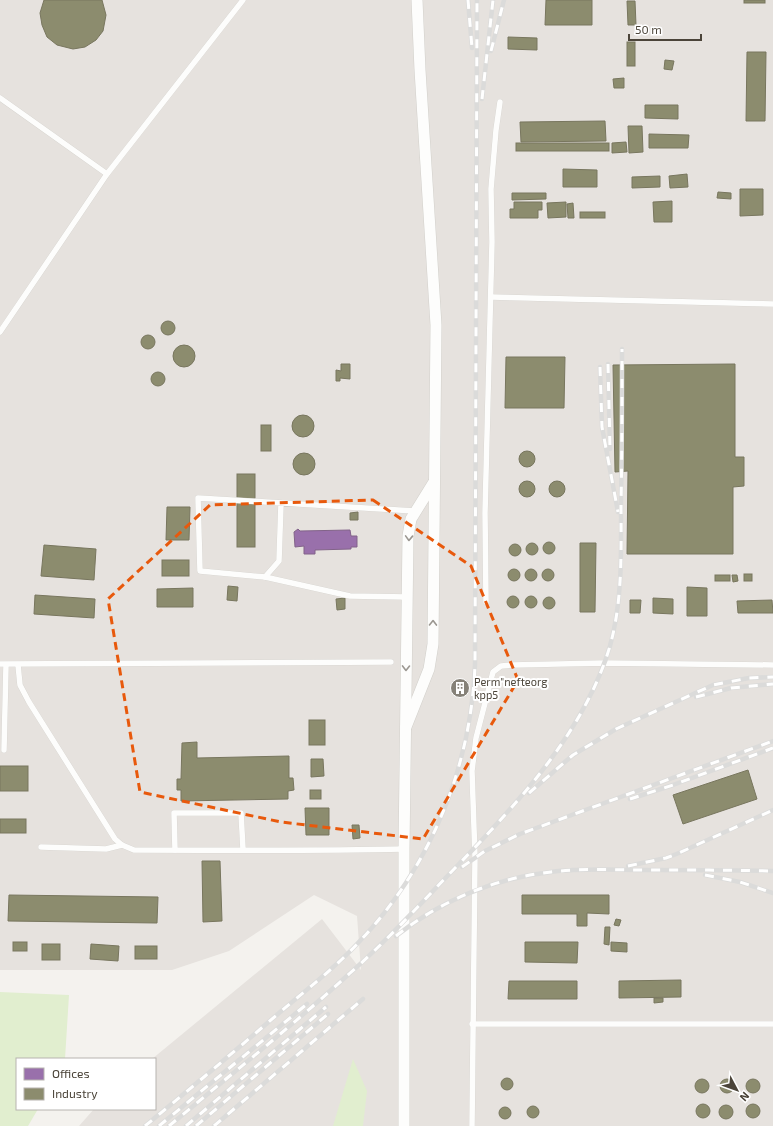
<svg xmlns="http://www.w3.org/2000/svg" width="773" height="1126" viewBox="0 0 773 1126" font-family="'Exo 2',sans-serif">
<rect width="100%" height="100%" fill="#f4f2ee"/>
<!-- industrial -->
<polygon fill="#e6e2de" points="0,0 773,0 773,1126 79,1126 94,1109 155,1109 155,1059 152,1059 322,919 361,970 357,916 314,895 229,951 172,970 0,970"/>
<!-- green -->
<g fill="#e1eecf">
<polygon points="0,992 69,995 65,1059 17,1059 17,1109 38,1109 28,1126 0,1126"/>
<polygon points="353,1059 367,1091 363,1126 333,1126"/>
</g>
<!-- offices -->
<polygon fill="#9970ab" stroke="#826389" points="298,529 300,531 350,530 351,536 357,536 357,547 351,547 351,549 315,550 315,554 304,554 304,546 295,547 294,532"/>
<!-- industry -->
<g fill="#8c8c6e" stroke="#78765e">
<polygon points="44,0 102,0 106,15 103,31 96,40 85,47 73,49 57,45 47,37 42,25 40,13"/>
<polygon points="546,0 592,0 592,25 545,25"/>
<rect x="744" y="0" width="21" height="3"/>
<polygon points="627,1 635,1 636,25 628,25"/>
<polygon points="508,37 537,38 537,50 508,49"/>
<rect x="627" y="42" width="8" height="24"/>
<polygon points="747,52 766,52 765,121 746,121"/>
<polygon points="665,60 674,61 672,70 664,69"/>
<polygon points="624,78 624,88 614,88 613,79"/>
<polygon points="645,105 678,105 678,119 645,118"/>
<polygon points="605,121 606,141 521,142 520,122"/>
<polygon points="628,126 642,126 643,152 629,153"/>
<polygon points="649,134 689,135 688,148 649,148"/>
<polygon points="626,142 627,152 612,153 612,143"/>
<rect x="516" y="143" width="93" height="8"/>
<polygon points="563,169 597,170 597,187 563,187"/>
<polygon points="687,174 688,187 670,188 669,176"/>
<polygon points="660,176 660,187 632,188 632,177"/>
<polygon points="740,189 763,189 763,215 740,216"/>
<polygon points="718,192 731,193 731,199 717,198"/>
<polygon points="512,193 546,193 546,199 512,200"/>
<polygon points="672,201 672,222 654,222 653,202"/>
<polygon points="514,202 542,202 542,210 538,210 538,218 510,218 510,209 514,209"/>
<polygon points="566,202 566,217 548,218 547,203"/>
<polygon points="573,203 574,218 568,218 567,204"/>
<rect x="580" y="212" width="25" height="6"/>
<circle cx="168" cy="328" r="7"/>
<circle cx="148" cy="342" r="7"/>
<circle cx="184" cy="356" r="11"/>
<polygon points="506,357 565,357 564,408 505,408"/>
<polygon points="341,364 350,364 350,379 340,378 340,381 336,381 336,370 341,371"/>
<polygon points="735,364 735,457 744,457 744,486 733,487 733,554 627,554 628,471 615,472 613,365"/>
<circle cx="158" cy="379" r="7"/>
<circle cx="303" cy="426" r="11"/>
<rect x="261" y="425" width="10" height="26"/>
<circle cx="527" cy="459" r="8"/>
<circle cx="304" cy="464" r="11"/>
<rect x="237" y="474" width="18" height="73"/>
<circle cx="557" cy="489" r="8"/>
<circle cx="527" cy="489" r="8"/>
<polygon points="167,507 190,507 189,540 166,540"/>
<polygon points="358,512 358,520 350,520 350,513"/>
<circle cx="549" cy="548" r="6"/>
<polygon points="580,543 596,543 595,612 580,612"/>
<circle cx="532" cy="549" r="6"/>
<circle cx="515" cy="550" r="6"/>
<polygon points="44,545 96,549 94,580 41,576"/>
<rect x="162" y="560" width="27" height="16"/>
<circle cx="531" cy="575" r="6"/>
<circle cx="514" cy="575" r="6"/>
<circle cx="548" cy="575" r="6"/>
<rect x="744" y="574" width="8" height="7"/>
<rect x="715" y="575" width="15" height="6"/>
<polygon points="732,575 737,575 738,581 733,582"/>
<polygon points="228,586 238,587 237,601 227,600"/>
<polygon points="687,587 707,588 707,616 687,616"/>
<polygon points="193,588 193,607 157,607 157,589"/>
<polygon points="35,595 95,599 94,618 34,614"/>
<circle cx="513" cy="602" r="6"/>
<circle cx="531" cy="602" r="6"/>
<circle cx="549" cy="603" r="6"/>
<polygon points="345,598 345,609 337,610 336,599"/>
<polygon points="653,598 673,599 673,614 653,613"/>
<polygon points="630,600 641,600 640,613 630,613"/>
<polygon points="772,600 773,613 738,613 737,601"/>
<polygon points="454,682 467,682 466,694 454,693"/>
<rect x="309" y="720" width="16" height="25"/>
<polygon points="197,742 197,758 289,756 289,778 293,778 294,790 288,791 288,799 181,801 181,790 177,790 177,779 181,779 182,743"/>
<polygon points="311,759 323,759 324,776 311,777"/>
<rect x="0" y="766" width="28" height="25"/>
<polygon points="748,770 757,799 683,824 673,795"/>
<rect x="310" y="790" width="11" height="9"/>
<polygon points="305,808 329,808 329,835 306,835"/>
<rect x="0" y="819" width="26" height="14"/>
<polygon points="352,825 359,825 360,838 353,839"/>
<polygon points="202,861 220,861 222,921 203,922"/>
<polygon points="9,895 158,897 157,923 8,921"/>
<polygon points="522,895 609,895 609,914 587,913 587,926 577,926 577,914 522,914"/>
<polygon points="616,919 621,920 619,926 614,925"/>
<polygon points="605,927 610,927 609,945 604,944"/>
<rect x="13" y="942" width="14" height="9"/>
<polygon points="525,942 578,942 577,963 525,962"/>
<polygon points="611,942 627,943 627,952 611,951"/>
<rect x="42" y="944" width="18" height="16"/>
<polygon points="91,944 119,946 118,961 90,959"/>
<rect x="135" y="946" width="22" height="13"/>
<polygon points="681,980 681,997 619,998 619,981"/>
<polygon points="509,981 577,981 577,999 508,999"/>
<polygon points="654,998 663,998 663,1002 654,1003"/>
<circle cx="507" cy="1084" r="6"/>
<circle cx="702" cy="1086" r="7"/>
<circle cx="727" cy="1086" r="7"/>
<circle cx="753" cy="1086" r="7"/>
<circle cx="703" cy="1111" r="7"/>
<circle cx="753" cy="1111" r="7"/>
<circle cx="726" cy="1112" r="7"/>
<circle cx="533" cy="1112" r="6"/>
<circle cx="505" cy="1113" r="6"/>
</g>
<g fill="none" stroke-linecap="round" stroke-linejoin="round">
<!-- lane casing -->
<g stroke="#d2d0cb" stroke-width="6">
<g id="lane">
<polyline points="0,98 107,174"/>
<polyline points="491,297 773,304"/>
<polyline points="0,332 107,174 243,0"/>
<polyline points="281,504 279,561 265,577 200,571 198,498 415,511"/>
<polyline points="265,577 350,596 407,597"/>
<polyline points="486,602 485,513 492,242 491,189 496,130 500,102"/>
<polyline points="0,664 391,662"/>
<path d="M18 665 20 685 29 702 115 839 122 845 134 850C224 850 314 851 404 849"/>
<polyline points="4,750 6,665"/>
<polyline points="41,847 106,849 122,845"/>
<polyline points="175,850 174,813 241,813 243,849"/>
<polyline points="472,1024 773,1024"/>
<polyline points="472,1126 475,857 472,771 476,738 493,672 501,666 512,665 604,663 773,665"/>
</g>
</g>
<!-- street casing -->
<g stroke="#d2d0cb" stroke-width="12">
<g id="street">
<polyline points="406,727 429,669 433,644 436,325 420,70 417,0"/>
<polyline points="404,1126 404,849 408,536 411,519 434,482"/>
</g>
</g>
<!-- lane -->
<use href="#lane" stroke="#fdfdfc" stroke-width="5.5"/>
<!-- street -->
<use href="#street" stroke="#fdfdfc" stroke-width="11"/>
<!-- rail casing -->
<g stroke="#dbdbda" stroke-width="4.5">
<g id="rail">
<polyline points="468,0 472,48"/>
<polyline points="491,51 504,0"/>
<polyline points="482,99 493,0"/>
<polyline points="608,364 610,449"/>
<polyline points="600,367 602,427 618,512"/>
<polyline points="696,697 731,688 773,684"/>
<polyline points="529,793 573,755 616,729 713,685 749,678 773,677"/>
<polyline points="630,799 673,785 773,748"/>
<polyline points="628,866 666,858 679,853 773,810"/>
<polyline points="462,867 485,851 520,834 773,741"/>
<polyline points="705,875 740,882 773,893"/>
<path d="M396 936C440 901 495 878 551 872 582 868 614 870 645 870 688 870 730 870 773 871"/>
<path d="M145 1126C190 1089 235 1051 279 1013 306 990 334 969 358 943 430 868 471 768 475 665L477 0"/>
<polyline points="159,1126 307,1004"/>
<path d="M169 1126C229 1076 291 1027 349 974 388 940 422 902 458 865 518 803 585 731 610 646 623 599 621 551 621 503 622 451 622 400 622 349"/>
<polyline points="186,1126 326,1007"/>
<polyline points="196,1126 328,1014"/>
<polyline points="214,1126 363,999"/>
</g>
</g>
<!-- rail -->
<use href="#rail" stroke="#fff" stroke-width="3" stroke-dasharray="9" stroke-linecap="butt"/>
</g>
<!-- one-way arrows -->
<defs><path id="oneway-chevron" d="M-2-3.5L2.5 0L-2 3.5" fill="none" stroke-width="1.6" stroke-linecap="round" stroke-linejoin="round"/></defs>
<g stroke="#9b9791">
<use href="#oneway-chevron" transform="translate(409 538) rotate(92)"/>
<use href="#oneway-chevron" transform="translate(433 623) rotate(-89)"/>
<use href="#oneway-chevron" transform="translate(406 668) rotate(91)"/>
</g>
<!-- marked area -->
<path fill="none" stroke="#e8590c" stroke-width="3" stroke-dasharray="8 5" stroke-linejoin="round" d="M373 500 471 566 518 680 423 839 281 822 140 792 108 599 210 505Z"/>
<!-- icons -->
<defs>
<g id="building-disc" transform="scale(1)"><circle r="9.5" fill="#868178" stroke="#fff"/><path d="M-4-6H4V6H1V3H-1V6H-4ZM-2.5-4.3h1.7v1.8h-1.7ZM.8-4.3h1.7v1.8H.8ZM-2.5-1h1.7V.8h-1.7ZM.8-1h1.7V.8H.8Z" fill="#fff"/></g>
</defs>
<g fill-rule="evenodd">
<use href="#building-disc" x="460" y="688"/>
</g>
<g text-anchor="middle" stroke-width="4" stroke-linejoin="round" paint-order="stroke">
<!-- poi labels -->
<g font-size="11" fill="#4b4439" stroke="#fff" text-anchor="start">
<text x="474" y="686">Perm"nefteorg<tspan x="474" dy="13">kpp5</tspan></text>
</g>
</g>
<!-- legend -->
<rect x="16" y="1058" width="140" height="52" fill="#ffffff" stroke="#b7b4b0"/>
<rect x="24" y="1068" width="20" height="12" fill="#9970ab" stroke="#b7b4b0"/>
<text x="52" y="1078" font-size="12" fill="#4b4439">Offices</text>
<rect x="24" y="1088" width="20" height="12" fill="#8c8c6e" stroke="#b7b4b0"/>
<text x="52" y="1098" font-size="12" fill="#4b4439">Industry</text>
<!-- north arrow -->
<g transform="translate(737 1090) rotate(131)" stroke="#ffffff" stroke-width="3" paint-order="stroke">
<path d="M0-3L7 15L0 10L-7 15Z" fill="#4b4439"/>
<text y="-6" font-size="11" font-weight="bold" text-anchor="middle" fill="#4b4439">N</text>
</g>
<!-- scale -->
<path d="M629 34v6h72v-6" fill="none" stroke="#4b4439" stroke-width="2"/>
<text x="635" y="34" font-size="12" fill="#4b4439" stroke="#ffffff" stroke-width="3" paint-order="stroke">50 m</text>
</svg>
